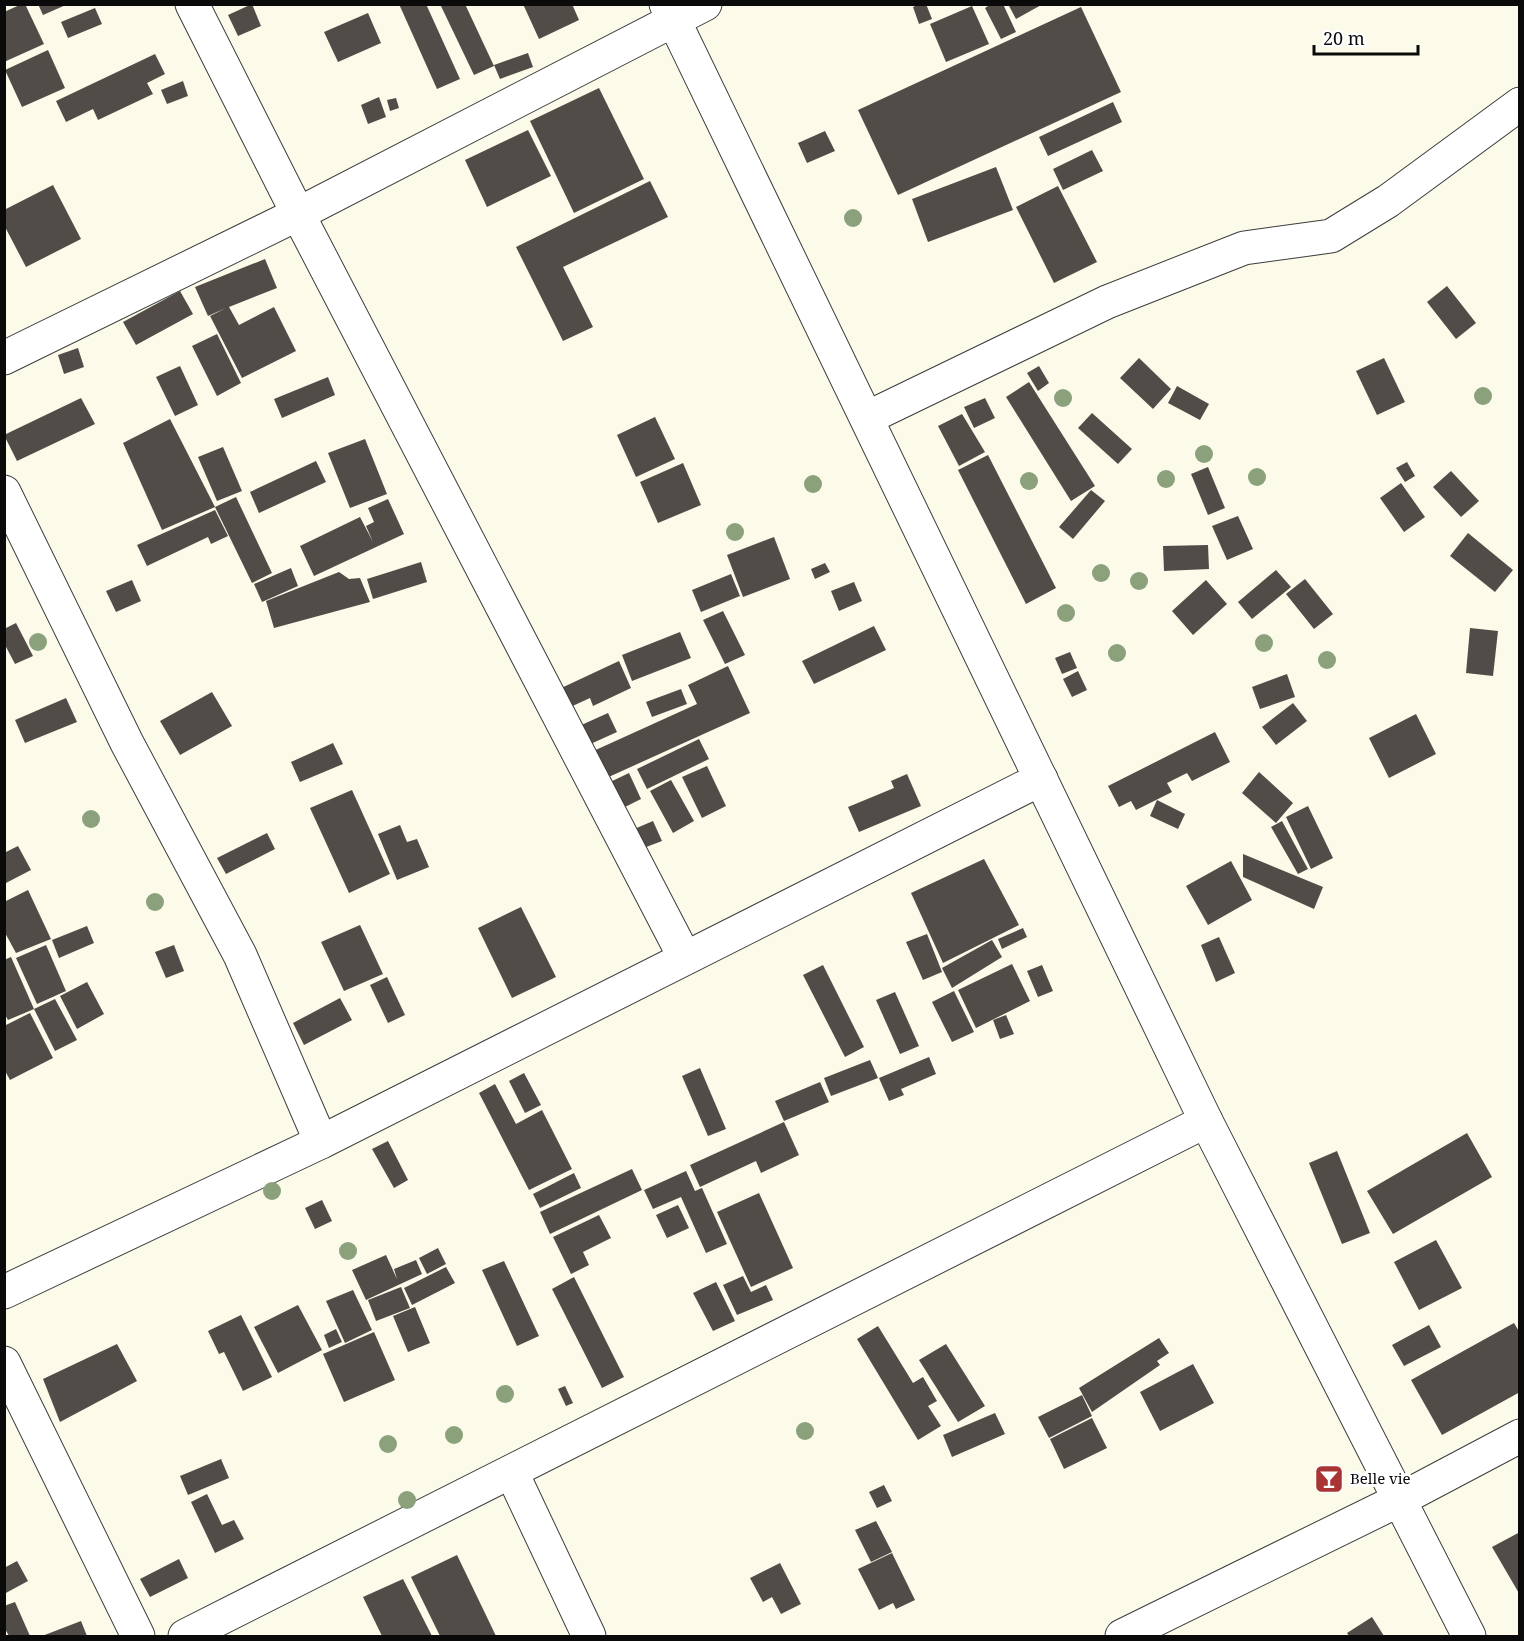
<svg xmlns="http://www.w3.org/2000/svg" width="1524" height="1641" viewBox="0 0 1524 1641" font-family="'Noto Serif',serif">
<rect width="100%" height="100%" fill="#fcfae9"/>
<!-- building -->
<g fill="#514c48">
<polygon points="22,4 25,4 44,44 4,62 4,12"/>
<polygon points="38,4 68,4 43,15"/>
<polygon points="252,4 261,26 238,36 228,15"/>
<polygon points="399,4 426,4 460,79 437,89"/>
<polygon points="440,4 465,4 494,66 474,75"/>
<polygon points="523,4 572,4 579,20 539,39"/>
<polygon points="920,4 926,4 932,19 919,24 913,7"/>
<polygon points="991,4 1003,4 1016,32 1001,39 985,8"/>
<polygon points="1008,4 1043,4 1016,19"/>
<polygon points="972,6 989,44 946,62 930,24"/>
<polygon points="1081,7 1121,92 898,195 858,110"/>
<polygon points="95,8 102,24 68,38 61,22"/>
<polygon points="368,13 381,43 338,62 324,32"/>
<polygon points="48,50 65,88 22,107 5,70"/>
<polygon points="528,53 533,67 500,79 494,65"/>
<polygon points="155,54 165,74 147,83 153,94 98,120 93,109 66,122 56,101"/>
<polygon points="183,81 188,96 167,104 161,90"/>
<polygon points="599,88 644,179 574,213 530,121"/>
<polygon points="379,97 386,117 368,124 361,105"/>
<polygon points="396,98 399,108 390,111 387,100"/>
<polygon points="1113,102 1122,122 1048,156 1039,137"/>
<polygon points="528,130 551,176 487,207 465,160"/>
<polygon points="825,131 835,151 807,163 798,143"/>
<polygon points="1092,150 1103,171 1063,190 1053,169"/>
<polygon points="996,167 1013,210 928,242 912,199"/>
<polygon points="650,181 668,217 563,267 593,327 563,341 516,247"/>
<polygon points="53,185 81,239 26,267 4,225 4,210"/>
<polygon points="1058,186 1097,262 1054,283 1016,207"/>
<polygon points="265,259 277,288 229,307 239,325 274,307 296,351 242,378 210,316 226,308 208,316 195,287"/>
<polygon points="1447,286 1476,323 1456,339 1427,302"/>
<polygon points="180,291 193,314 136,345 123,322"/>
<polygon points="217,334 241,383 217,396 192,346"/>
<polygon points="78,348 84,367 64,374 58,355"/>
<polygon points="1139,358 1171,389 1153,409 1120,378"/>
<polygon points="1384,358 1405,402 1377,415 1356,371"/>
<polygon points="180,366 198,405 175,416 156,377"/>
<polygon points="1039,366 1049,383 1038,391 1027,373"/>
<polygon points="328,377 335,395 282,418 274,399"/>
<polygon points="1029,382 1095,486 1071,501 1006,397"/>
<polygon points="1177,386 1209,404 1200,420 1168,403"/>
<polygon points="81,398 95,424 17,461 4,435"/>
<polygon points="985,398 995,418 974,428 964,407"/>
<polygon points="1092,413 1132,449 1118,464 1078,428"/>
<polygon points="962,414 985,452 959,466 938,426"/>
<polygon points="655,417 675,459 636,477 617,435"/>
<polygon points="170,419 215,507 162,530 123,443"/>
<polygon points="365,439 387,494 350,508 328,453"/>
<polygon points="223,447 242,491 217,501 198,457"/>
<polygon points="988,455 1056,588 1026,604 958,470"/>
<polygon points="316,461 326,482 259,513 250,492"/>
<polygon points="1407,462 1415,476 1405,482 1396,468"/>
<polygon points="683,463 701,505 658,523 640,482"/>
<polygon points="1208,467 1225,508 1208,515 1191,474"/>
<polygon points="1451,471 1479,501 1461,517 1433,487"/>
<polygon points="1401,483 1425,517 1404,532 1380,498"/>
<polygon points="1091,490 1105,501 1073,539 1059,527"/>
<polygon points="236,497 272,573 252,583 215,507"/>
<polygon points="388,499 404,534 314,576 300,546 360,517 373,542 366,526 374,522 368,508"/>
<polygon points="215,510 228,536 211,544 208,537 147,566 137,545"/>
<polygon points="1238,516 1253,549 1227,560 1212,526"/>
<polygon points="1468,533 1513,570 1495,592 1450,556"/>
<polygon points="774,537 790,579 743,597 727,555"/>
<polygon points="1208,545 1209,569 1164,571 1163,546"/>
<polygon points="421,562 427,582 373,599 367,579"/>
<polygon points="825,563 830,572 815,579 811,569"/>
<polygon points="291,568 298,586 262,602 254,584"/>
<polygon points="1276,570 1291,587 1252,619 1238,602"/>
<polygon points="339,572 349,579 360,578 370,602 274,628 266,601"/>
<polygon points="731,574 740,596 701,612 692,590"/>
<polygon points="1305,579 1333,614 1314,629 1286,594"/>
<polygon points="132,580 141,601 116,612 106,591"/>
<polygon points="1206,580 1227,604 1193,635 1172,611"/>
<polygon points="854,582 862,601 839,611 831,591"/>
<polygon points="723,611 745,655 725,664 703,620"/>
<polygon points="16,623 33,656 15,664 4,643 4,629"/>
<polygon points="874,626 886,650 814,684 802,661"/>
<polygon points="1470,628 1498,631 1493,676 1466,673"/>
<polygon points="680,632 691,658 632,681 622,655"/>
<polygon points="1070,652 1077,668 1062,674 1055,658"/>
<polygon points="619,661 631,688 593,706 590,698 566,709 557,690"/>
<polygon points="728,666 750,713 602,780 589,753 697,704 688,685"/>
<polygon points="1078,671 1087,690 1072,697 1063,679"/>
<polygon points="1287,674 1295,697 1260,709 1252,687"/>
<polygon points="681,689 687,704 652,717 646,702"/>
<polygon points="212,692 232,726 180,755 160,721"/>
<polygon points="66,698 77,722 25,743 15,720"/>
<polygon points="1293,703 1307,721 1276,745 1262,727"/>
<polygon points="608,713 617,732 586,746 577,727"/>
<polygon points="1416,714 1436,754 1389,778 1369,738"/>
<polygon points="1215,732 1230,762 1192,781 1187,773 1167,783 1172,792 1136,810 1131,801 1119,807 1108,786"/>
<polygon points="699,739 709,759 647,789 637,769"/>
<polygon points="333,743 343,764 300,782 291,762"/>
<polygon points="707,766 726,806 702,818 682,777"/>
<polygon points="1259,772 1293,803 1276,823 1242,793"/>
<polygon points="629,773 641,799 619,810 606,784"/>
<polygon points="907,774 921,806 859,832 848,807 894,788 891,781"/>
<polygon points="671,780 694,821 673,833 650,791"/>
<polygon points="352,790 390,874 349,893 310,808"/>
<polygon points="1157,800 1185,814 1178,829 1150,816"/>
<polygon points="1308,806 1333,858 1311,869 1286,817"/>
<polygon points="653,821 662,841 633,852 625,833"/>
<polygon points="1282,821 1308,869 1298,874 1271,827"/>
<polygon points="400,825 407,842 417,839 429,867 397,880 378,834"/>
<polygon points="267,833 275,849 226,874 217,858"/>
<polygon points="18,846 31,870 4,884 4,853"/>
<polygon points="1243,854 1323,887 1314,909 1243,877"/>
<polygon points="984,859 1019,925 943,963 911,893"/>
<polygon points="1231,861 1252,900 1208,925 1186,886"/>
<polygon points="28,890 51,939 16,953 4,931 4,902"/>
<polygon points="521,907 556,977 512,998 478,928"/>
<polygon points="360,925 383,974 344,991 321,942"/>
<polygon points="87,926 94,943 59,958 52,940"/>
<polygon points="1023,928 1027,937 1002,949 998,939"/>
<polygon points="927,934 942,972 923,980 906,942"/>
<polygon points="1219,937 1235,973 1216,982 1201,945"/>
<polygon points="992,940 1002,957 952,988 942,968"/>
<polygon points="46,945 66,991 37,1004 16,958"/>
<polygon points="174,945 184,971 166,978 155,952"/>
<polygon points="11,957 34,1009 8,1020 4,1013 4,960"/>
<polygon points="1012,964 1030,1001 976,1028 958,990"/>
<polygon points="823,965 864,1047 845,1057 803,975"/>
<polygon points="1042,965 1053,991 1038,997 1027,971"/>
<polygon points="387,977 405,1015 388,1023 370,985"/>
<polygon points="87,982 104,1014 77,1029 60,996"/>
<polygon points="954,991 974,1032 952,1042 932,1002"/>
<polygon points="895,992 919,1046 900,1054 876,1000"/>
<polygon points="340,998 352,1020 304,1045 293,1023"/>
<polygon points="55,999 77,1040 55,1051 34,1009"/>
<polygon points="30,1013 53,1058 10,1080 4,1069 4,1026"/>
<polygon points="1006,1015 1014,1034 1000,1039 993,1020"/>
<polygon points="929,1057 936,1074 901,1089 904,1095 889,1101 879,1078"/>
<polygon points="870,1060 878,1078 831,1096 824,1078"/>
<polygon points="700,1068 726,1129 708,1136 682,1076"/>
<polygon points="524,1073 541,1105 525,1113 509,1081"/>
<polygon points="820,1082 829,1102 784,1121 775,1101"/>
<polygon points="495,1084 516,1124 542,1110 572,1169 529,1190 479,1093"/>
<polygon points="784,1122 799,1155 761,1173 756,1161 700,1187 690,1165"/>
<polygon points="1467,1133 1492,1177 1393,1234 1367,1191"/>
<polygon points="388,1141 408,1180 394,1188 372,1149"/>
<polygon points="1337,1151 1370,1233 1342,1244 1309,1163"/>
<polygon points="632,1169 642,1190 550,1234 540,1212"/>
<polygon points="686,1171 695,1191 702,1188 727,1244 706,1253 681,1197 653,1209 644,1190"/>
<polygon points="574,1173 581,1188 540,1208 533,1194"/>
<polygon points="759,1193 793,1268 751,1287 717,1212"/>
<polygon points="322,1200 332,1221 315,1229 305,1208"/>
<polygon points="678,1205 689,1228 667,1238 656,1215"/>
<polygon points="599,1215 611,1238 583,1252 589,1265 571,1274 553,1237"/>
<polygon points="1436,1240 1462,1288 1419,1310 1394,1262"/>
<polygon points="438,1248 446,1264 427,1274 419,1258"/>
<polygon points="386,1255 397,1279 394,1269 416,1260 422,1274 366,1300 352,1270"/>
<polygon points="504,1261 539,1336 517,1346 482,1270"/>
<polygon points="446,1267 455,1283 412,1305 404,1288"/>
<polygon points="743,1276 751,1292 766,1285 773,1300 737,1315 723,1285"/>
<polygon points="574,1277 624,1377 602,1388 552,1289"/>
<polygon points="716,1282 735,1321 713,1331 693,1293"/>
<polygon points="401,1287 410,1308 376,1321 368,1300"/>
<polygon points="353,1290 372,1330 345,1343 326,1301"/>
<polygon points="298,1305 322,1350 278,1373 254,1327"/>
<polygon points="415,1307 430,1343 408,1352 393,1316"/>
<polygon points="241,1315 272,1377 243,1391 224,1352 219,1354 208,1331"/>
<polygon points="1514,1323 1520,1333 1520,1392 1442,1435 1411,1380"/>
<polygon points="1429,1325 1441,1347 1404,1366 1392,1345"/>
<polygon points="878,1326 913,1383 923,1377 937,1401 928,1406 941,1426 918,1440 857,1339"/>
<polygon points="336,1329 342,1342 329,1348 324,1335"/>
<polygon points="374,1332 395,1380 344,1402 323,1354"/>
<polygon points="1159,1338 1169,1353 1157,1361 1160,1365 1092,1412 1079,1388"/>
<polygon points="117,1344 137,1381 60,1422 43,1379"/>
<polygon points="946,1344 985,1406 958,1422 919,1360"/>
<polygon points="1193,1364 1214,1403 1160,1431 1140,1392"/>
<polygon points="565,1386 573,1403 566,1406 558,1389"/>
<polygon points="1082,1395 1092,1416 1049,1438 1038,1417"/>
<polygon points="995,1413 1005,1434 952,1457 943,1435"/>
<polygon points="1092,1418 1107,1448 1064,1469 1050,1439"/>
<polygon points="221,1459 229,1478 188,1495 180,1476"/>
<polygon points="884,1485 892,1501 877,1508 869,1492"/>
<polygon points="207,1494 222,1525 234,1520 244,1539 215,1553 191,1502"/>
<polygon points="876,1521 892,1552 871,1562 855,1530"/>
<polygon points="1520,1532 1520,1595 1492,1547"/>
<polygon points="892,1553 915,1600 896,1609 893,1603 879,1610 858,1569"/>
<polygon points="457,1555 496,1636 440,1636 411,1577"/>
<polygon points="179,1559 188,1578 150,1597 140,1579"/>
<polygon points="17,1561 28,1581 4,1594 4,1568"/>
<polygon points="780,1563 801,1604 781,1614 772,1597 763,1602 750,1578"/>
<polygon points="403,1579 432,1636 382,1636 363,1597"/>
<polygon points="15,1602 30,1636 9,1636 4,1627 4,1606"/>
<polygon points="1372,1617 1384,1636 1349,1636 1347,1633"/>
<polygon points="81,1621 87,1636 42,1636"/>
</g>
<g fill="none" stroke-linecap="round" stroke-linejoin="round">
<!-- minor casing -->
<g stroke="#3d3d3d" stroke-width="35">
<g id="minor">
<polyline points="192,4 298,214 685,958"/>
<polyline points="666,4 1206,1121 1469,1636"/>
<polyline points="4,358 298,214 705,4"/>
<polyline points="867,418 1107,302 1244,248 1331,236 1388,201 1520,104"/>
<polyline points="4,492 127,743 240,955 321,1142"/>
<polyline points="4,1292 321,1142 1041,779"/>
<polyline points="4,1363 138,1636"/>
<polyline points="512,1473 589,1636"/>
<polyline points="185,1636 1206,1121"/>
<polyline points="1122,1636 1399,1500 1520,1436"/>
</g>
</g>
<!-- minor -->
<use href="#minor" stroke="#fff" stroke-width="33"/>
</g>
<!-- trees -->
<g fill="#8aa17c">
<circle cx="853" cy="218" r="9"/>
<circle cx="1483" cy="396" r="9"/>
<circle cx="1063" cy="398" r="9"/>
<circle cx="1204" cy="454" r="9"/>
<circle cx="1257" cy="477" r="9"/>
<circle cx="1166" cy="479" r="9"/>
<circle cx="1029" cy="481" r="9"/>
<circle cx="813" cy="484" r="9"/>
<circle cx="735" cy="532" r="9"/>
<circle cx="1101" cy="573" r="9"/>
<circle cx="1139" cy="581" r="9"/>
<circle cx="1066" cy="613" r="9"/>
<circle cx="38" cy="642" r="9"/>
<circle cx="1264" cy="643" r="9"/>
<circle cx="1117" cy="653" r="9"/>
<circle cx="1327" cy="660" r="9"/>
<circle cx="91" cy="819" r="9"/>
<circle cx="155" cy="902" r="9"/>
<circle cx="272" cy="1191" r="9"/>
<circle cx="348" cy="1251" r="9"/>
<circle cx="505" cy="1394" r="9"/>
<circle cx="805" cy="1431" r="9"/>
<circle cx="454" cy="1435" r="9"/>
<circle cx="388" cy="1444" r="9"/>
<circle cx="407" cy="1500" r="9"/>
</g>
<!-- icons -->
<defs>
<g id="bar-square" transform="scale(1.5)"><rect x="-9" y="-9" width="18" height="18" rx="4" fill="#a83434" stroke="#fff"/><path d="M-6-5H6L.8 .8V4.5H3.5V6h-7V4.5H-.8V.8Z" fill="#fff"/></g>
</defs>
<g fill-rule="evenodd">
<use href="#bar-square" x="1329" y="1479"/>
</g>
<g text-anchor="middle" stroke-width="6" stroke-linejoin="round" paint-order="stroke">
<!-- poi labels -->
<g font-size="15" fill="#0a0a0a" stroke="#fff" text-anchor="start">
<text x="1350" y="1484">Belle vie</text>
</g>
</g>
<!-- border -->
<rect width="1524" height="1641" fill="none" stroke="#0a0a0a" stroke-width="12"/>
<!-- scale -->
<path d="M1314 45v9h104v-9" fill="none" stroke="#0a0a0a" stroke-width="3"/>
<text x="1323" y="45" font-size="18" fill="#0a0a0a" stroke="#ffffff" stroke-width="4.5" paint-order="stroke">20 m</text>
</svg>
